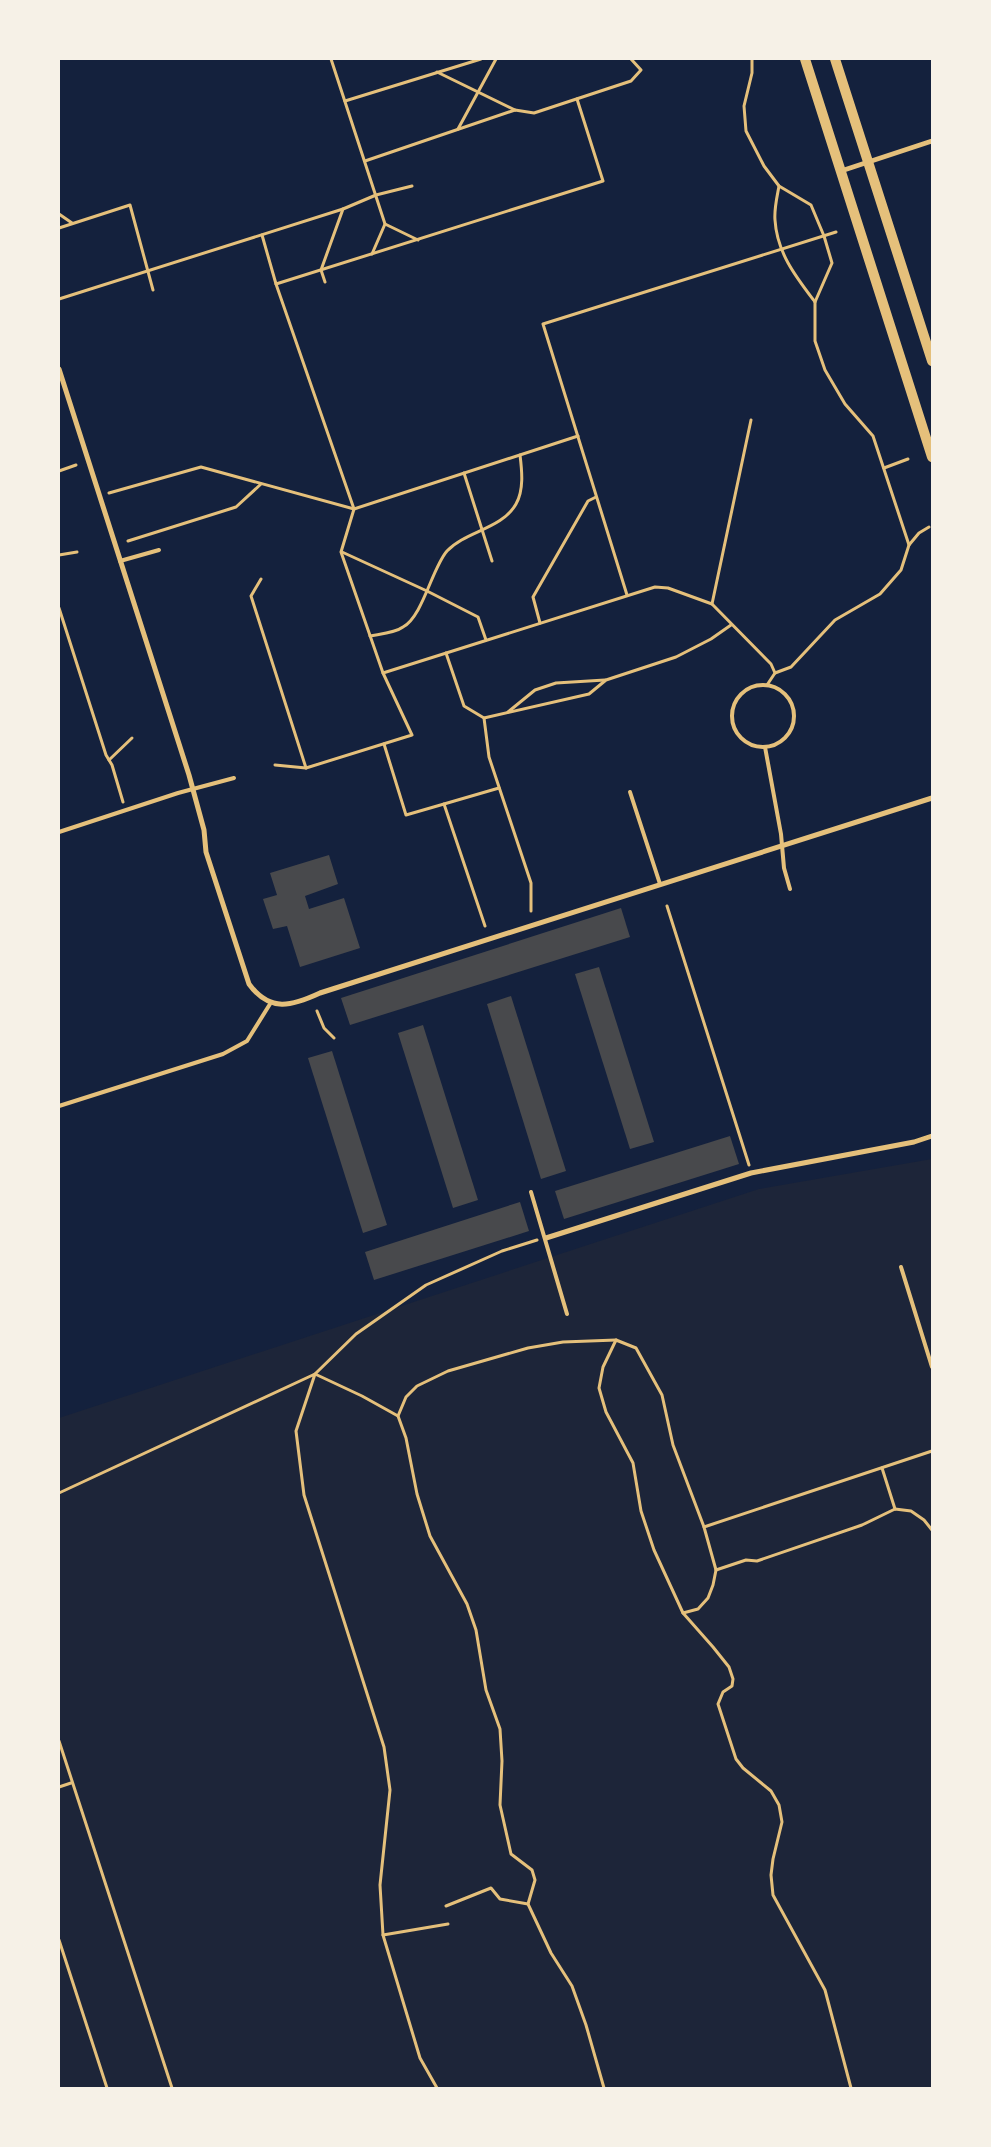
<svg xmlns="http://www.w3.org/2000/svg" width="991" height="2147" viewBox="0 0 991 2147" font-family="'Source Serif 4',serif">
<rect width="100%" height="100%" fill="#14213d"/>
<!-- green -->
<polygon fill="#1d2539" points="932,1159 932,2088 59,2088 59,1418 759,1189"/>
<!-- building -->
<g fill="#48494c">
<polygon points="329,855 338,884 305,896 309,909 344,898 360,948 300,967 287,926 273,929 263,899 277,895 270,873"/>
<polygon points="621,908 630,937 350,1025 341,998"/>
<polygon points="599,967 654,1142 630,1149 575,974"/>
<polygon points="511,996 566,1171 541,1179 487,1004"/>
<polygon points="423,1025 478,1200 453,1208 398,1033"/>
<polygon points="332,1051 387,1225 363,1233 308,1058"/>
<polygon points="730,1136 739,1164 564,1219 555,1191"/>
<polygon points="520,1202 529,1231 374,1280 365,1252"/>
</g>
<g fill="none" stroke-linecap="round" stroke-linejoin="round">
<!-- path -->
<g stroke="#e5c07b" stroke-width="3">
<polyline points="331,59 385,224 372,254"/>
<polyline points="752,59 752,73 744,106 746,131 764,166 779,186 811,205 824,236 832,263 815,302 815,341 825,370 845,404 873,436 909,545"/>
<polyline points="437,72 515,110"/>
<polyline points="345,101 481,59"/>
<polyline points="458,129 496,59"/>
<polyline points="365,161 515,110 534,113 631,81 641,70 631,59"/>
<path d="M779 186C777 197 774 209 775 220 777 253 796 277 815 302"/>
<polyline points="59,214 72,223"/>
<polyline points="385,224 418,240"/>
<polyline points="59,228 130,205 153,290"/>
<polyline points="262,235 276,284 354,509 341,552 383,673 412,735 306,768 275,765"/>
<polyline points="325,282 321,270 343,209 376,195 412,186"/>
<polyline points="276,284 603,181 577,99"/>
<polyline points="59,299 343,209"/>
<polyline points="884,468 908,459"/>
<polyline points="59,471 76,465"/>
<polyline points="464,473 492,561"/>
<polyline points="109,493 201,467 354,509 578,436"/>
<polyline points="128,541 236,507 261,484"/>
<polyline points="342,552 427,591 478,617 486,640"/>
<polyline points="59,555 77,552"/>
<polyline points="261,579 251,596 306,768"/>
<polyline points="627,595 543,324 836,232"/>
<polyline points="712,604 751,420"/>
<polyline points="59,608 106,755 112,765 123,802"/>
<polyline points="540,623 533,597 588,501 596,497"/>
<path d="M370 636C380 634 395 633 403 627 423 616 432 568 447 551 466 531 502 529 516 504 524 490 522 471 520 455"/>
<polyline points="446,653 464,706 484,718 489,757 531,883 531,911"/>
<polyline points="383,673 655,587 668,588 712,604 771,664 775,673 767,685"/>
<polyline points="775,673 791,667 835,620 880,594 901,570 909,545 919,533 929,527"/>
<polyline points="508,712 535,690 556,683 605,680"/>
<polyline points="484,718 589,694 606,680 676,657 711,639 731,625"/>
<polyline points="384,744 406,815 444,804 485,926"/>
<polyline points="109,760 132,738"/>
<polyline points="444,804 499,788"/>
<polyline points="667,906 749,1165"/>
<polyline points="317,1011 324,1028 334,1038"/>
<polyline points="398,1416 362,1396 315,1374 356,1334 426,1285 502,1251 537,1240"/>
<polyline points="882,1468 895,1509"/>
<polyline points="59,1493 315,1374 296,1431 304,1495 384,1747 390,1790 380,1885 383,1935 420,2058 437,2088"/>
<polyline points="704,1527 673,1445 662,1395 636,1348 616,1340 603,1367 599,1388 606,1412 633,1463 641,1511 654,1550 683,1613 713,1647 729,1667 733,1679 732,1686 723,1692 718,1704 736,1759 743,1768 771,1791 779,1805 782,1822 773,1859 771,1875 773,1895 825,1990 851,2088"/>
<polyline points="716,1570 746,1560 757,1561 862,1525 895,1509 911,1511 924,1520 932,1530"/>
<polyline points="683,1613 698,1609 708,1598 713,1585 716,1570 704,1527 932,1451"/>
<polyline points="59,1741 172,2088"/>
<polyline points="59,1787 71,1783"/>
<polyline points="446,1906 491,1888 500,1899 528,1904"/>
<polyline points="383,1935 448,1924"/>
<polyline points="59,1940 107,2088"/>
<polyline points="604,2088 586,2025 572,1986 551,1953 528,1904 535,1880 532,1870 511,1854 500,1805 502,1761 500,1729 486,1690 476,1630 467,1604 430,1536 417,1494 406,1438 398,1416 406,1397 417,1386 448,1371 528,1348 563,1342 616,1340"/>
</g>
<!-- service -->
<g stroke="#e5c07b" stroke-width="4">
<polyline points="120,561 159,550"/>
<circle cx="763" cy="716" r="31"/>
<polyline points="765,747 781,834 784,868 790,889"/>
<polyline points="630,792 660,884"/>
<polyline points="59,832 178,793 234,778"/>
<polyline points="59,1106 223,1054 247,1041 270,1004"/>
<polyline points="531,1192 567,1314"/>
<polyline points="901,1267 932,1367"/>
</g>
<!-- minor -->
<g stroke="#e5c07b" stroke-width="5">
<polyline points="841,171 932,141"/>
<path d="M59 369 189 775 204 830 206 852 249 984C270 1013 292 1006 320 993L932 798"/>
<polyline points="546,1238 751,1173 914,1142 932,1136"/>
</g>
<!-- secondary -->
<g stroke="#e5c07b" stroke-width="10">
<polyline points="805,59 932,457"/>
<polyline points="835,59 932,361"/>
</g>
</g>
<!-- border -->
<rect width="991" height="2147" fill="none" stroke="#f6f1e7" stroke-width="120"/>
</svg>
